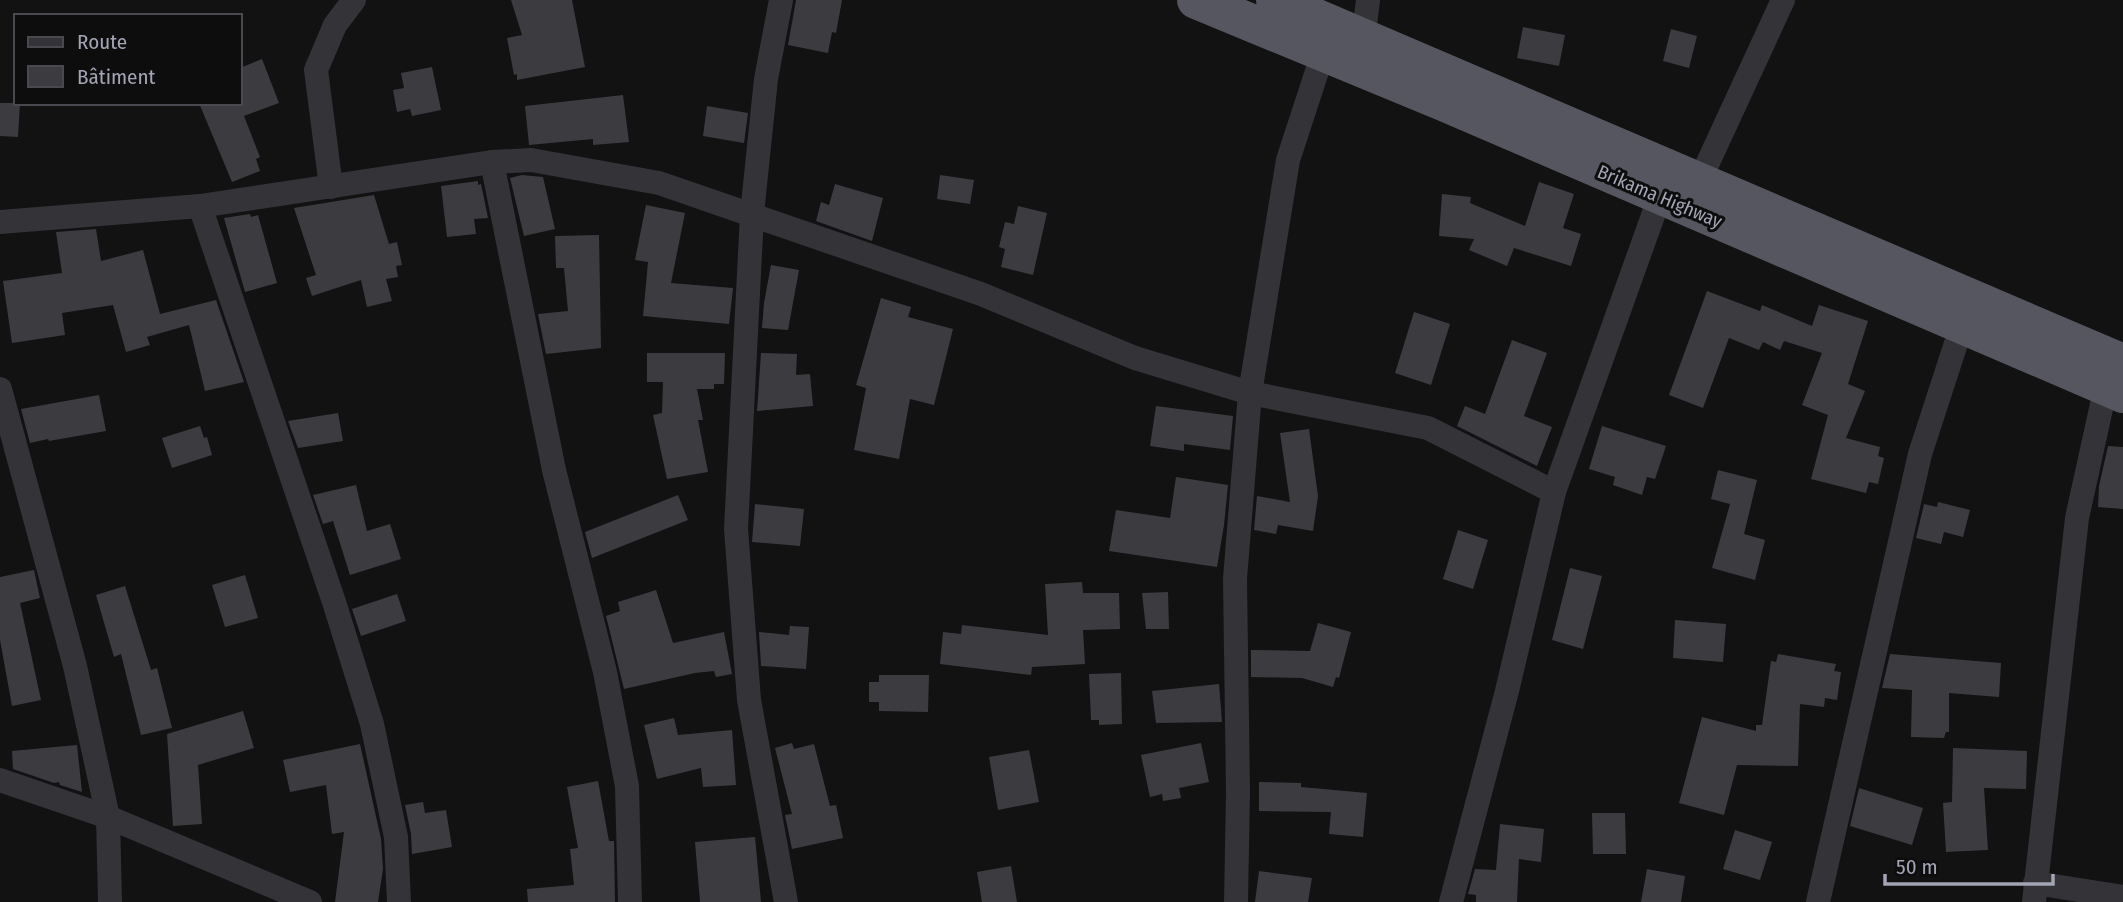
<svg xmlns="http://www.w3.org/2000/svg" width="2123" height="902" viewBox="0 0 2123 902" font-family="'Fira Sans Condensed',sans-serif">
<rect width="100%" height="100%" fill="#121213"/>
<!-- building -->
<g fill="#3c3b40">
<polygon points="511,0 572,0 585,67 517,80 517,74 514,75 507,38 522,35"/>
<polygon points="796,0 842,0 836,33 832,32 828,53 788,45"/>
<polygon points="1523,27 1565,35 1559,66 1517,58"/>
<polygon points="1671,29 1697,36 1689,68 1663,61"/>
<polygon points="262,59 279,103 244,116 260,157 256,159 260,171 232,182 199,103 240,104 240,68"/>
<polygon points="432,67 441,110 412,116 410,109 397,112 393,90 404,88 401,73"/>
<polygon points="623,95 629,142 593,145 593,139 529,145 525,106"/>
<polygon points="0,103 20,103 18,137 0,136"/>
<polygon points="707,106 748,113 744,143 703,136"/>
<polygon points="522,175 543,177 555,229 524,236 510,178"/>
<polygon points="940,175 974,180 970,204 937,199"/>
<polygon points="478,181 478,185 481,184 488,218 474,219 476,234 447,237 441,186"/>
<polygon points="1539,182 1574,194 1563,228 1581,234 1571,266 1514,248 1507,266 1469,250 1474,239 1439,236 1442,194 1471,197 1470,203 1525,226"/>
<polygon points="835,184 883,198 872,241 816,221 821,202 829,205"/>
<polygon points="374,195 389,244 397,242 402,265 396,266 398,277 386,279 392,301 367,307 361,280 312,296 306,278 316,275 294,208"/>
<polygon points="646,205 685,213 671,283 733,288 729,324 643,316 648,262 635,260"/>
<polygon points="1018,206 1047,213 1033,275 1001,267 1005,249 999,247 1005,222 1014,224"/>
<polygon points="250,214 251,217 258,215 277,283 245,292 224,218"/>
<polygon points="96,229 101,261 143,250 160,314 216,300 244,382 205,391 189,325 147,337 150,345 126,352 113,305 62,313 65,335 12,343 3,281 62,273 56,232"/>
<polygon points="599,235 601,348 546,354 538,314 568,311 564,268 556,268 555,236"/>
<polygon points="771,265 799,270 788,330 762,328 764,303"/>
<polygon points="1707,291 1760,311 1762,305 1812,326 1819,305 1868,321 1848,384 1865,391 1846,438 1880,447 1878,456 1884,458 1878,484 1869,482 1866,493 1811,479 1828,415 1802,405 1822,353 1784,341 1780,350 1763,342 1759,350 1729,338 1703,408 1669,395"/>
<polygon points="881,298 911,307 908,317 953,329 934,405 910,399 899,459 854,450 866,388 856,385"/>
<polygon points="1414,312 1450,324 1431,385 1395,373"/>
<polygon points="1512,340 1547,353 1524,416 1552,427 1537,466 1457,426 1465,406 1485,414"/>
<polygon points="647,353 725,353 724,384 714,384 714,389 697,389 703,420 698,420 708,472 667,479 653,415 662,413 663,382 647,382"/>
<polygon points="761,353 797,354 796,375 810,374 813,406 757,411"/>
<polygon points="99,395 106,431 49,441 48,439 30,443 21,409"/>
<polygon points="1156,406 1233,416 1230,450 1184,444 1184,451 1150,446"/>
<polygon points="338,413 343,441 298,448 288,421"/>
<polygon points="200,426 204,438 207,437 212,455 172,468 162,438"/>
<polygon points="1602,426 1666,446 1655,479 1647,477 1642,495 1613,485 1615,477 1589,469"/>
<polygon points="1309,429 1318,496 1313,531 1278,525 1276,534 1254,530 1257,496 1290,502 1280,433"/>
<polygon points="2108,446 2123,447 2123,509 2098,507 2099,486"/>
<polygon points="1718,470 1757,480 1744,534 1765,540 1755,580 1712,568 1730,504 1711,499"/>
<polygon points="1176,477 1228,485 1224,525 1217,567 1109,551 1116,510 1170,518"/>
<polygon points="356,485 367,531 390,524 401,559 350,575 333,521 323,524 313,495"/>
<polygon points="678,495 688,520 592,558 585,532"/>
<polygon points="1938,502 1970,510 1963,537 1944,532 1941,544 1916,538 1924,504 1937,507"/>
<polygon points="755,504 804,509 800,546 752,542"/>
<polygon points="1458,530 1488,540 1473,589 1443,579"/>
<polygon points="1570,568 1602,576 1583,649 1552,640"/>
<polygon points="34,570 40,598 20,603 41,700 12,706 0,640 0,577"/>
<polygon points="245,575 258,618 225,627 212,585"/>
<polygon points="1082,582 1083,593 1119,593 1120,629 1083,630 1085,664 1032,667 1031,675 940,664 943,632 961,634 962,625 1048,635 1045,584"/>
<polygon points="125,586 151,670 157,668 172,728 141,735 121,654 114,657 96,595"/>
<polygon points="656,590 673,643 724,632 732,674 716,677 714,671 695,673 624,689 606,616 620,611 618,602"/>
<polygon points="1168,592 1169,629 1146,629 1142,593"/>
<polygon points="397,594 406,621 361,636 352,609"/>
<polygon points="1675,620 1726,624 1723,662 1673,658"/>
<polygon points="1318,623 1351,632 1339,678 1336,677 1333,687 1302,678 1251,677 1251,650 1310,651"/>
<polygon points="790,626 809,627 806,669 761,666 759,632 789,635"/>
<polygon points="1778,654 1836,664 1834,671 1841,672 1837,700 1825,698 1824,707 1800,704 1798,766 1737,765 1724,815 1679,803 1702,717 1756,731 1756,725 1762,725 1771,661 1776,662"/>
<polygon points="1890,654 2001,663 1999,697 1949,693 1949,732 1946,732 1944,738 1911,737 1912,690 1882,688"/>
<polygon points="1121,673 1122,724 1099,725 1099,720 1091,720 1089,674"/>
<polygon points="879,675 929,675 928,712 879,711 879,702 869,702 869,682 879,682"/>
<polygon points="1219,684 1222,722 1156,723 1152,691"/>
<polygon points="243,711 254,748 198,765 202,824 173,826 167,734"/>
<polygon points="674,718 678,735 732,730 736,785 703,787 701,768 657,779 644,725"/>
<polygon points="792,743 794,749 814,744 830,806 836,805 843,838 792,849 785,815 792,814 775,748"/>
<polygon points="1201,743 1209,782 1179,788 1181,798 1163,801 1162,794 1150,797 1141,755"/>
<polygon points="360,744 381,839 383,869 378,902 335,902 344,832 332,834 326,785 290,792 283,760"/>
<polygon points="77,745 82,792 60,785 59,782 54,783 13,769 12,751"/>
<polygon points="1953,748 2027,751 2026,789 1984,788 1988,850 1946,852 1943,803 1952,802"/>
<polygon points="1029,750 1039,802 998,810 989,757"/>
<polygon points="598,781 609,841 614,841 615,902 528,902 527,889 574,885 570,849 578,848 567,787"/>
<polygon points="1259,782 1301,783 1301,787 1367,793 1363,837 1329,834 1331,812 1259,811"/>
<polygon points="1859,788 1923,808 1912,845 1850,826"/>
<polygon points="423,802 425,813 446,810 452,847 412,854 411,834 405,805"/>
<polygon points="1592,813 1625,813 1626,854 1593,854"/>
<polygon points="1500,824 1544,829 1541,862 1519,859 1517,902 1476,902 1476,895 1468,894 1475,869 1496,870"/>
<polygon points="1735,830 1772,842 1760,880 1723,869"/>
<polygon points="755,837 761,902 700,902 695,842"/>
<polygon points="1011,866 1017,902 982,902 977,872"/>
<polygon points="1647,869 1685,876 1681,902 1641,902"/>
<polygon points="1259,871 1312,878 1308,902 1255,902"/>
</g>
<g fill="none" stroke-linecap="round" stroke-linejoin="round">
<!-- minor -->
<g stroke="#333338" stroke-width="24">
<polyline points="781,0 766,79 752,214 736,529 749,700 786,902"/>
<polyline points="1362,50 1368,0"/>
<polyline points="492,162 554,470 605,672 627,786 630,902"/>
<polyline points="1699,182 1783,0"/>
<polyline points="331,187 316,70 335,25 354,0"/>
<polyline points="200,206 335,605 372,724 396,837 399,902"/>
<polyline points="0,222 200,206 492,162 531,160 659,183 981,294 1135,358 1250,393 1428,428 1554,492"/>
<polyline points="0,389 75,666 108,817 110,902"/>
<polyline points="0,780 108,817 310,902"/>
<polyline points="2035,883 2123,897"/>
<polyline points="1236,902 1238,792 1235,579 1250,393 1288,160 1323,53"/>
<polyline points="1451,902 1507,691 1554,492 1660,196"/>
<polyline points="1818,902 1920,454 1962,325"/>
<polyline points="2034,902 2077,518 2106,386"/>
</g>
<!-- trunk -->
<g stroke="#565660" stroke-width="38">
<polyline points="1196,0 1443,102 2123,394"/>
<polyline points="1275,0 2123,363"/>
</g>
</g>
<g text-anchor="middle" stroke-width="6" stroke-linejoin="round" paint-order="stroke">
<!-- street labels -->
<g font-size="19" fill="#a3a4b4" stroke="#0d0d0e">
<text transform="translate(1660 196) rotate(23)" y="7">Brikama Highway</text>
</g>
</g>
<!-- legend -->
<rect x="14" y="14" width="228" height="91" fill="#0d0d0e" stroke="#494950" stroke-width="2"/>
<rect x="28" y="37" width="35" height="10" fill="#333338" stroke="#494950" stroke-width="2"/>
<text x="77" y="49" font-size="21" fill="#a3a4b4">Route</text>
<rect x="28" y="66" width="35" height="21" fill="#3c3b40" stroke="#494950" stroke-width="2"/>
<text x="77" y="84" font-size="21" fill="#a3a4b4">Bâtiment</text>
<!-- scale -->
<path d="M1885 874v10h168v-10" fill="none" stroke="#a3a4b4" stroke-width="3.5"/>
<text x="1896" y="874" font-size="21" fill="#a3a4b4" stroke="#0d0d0e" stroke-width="5" paint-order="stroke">50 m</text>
</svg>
